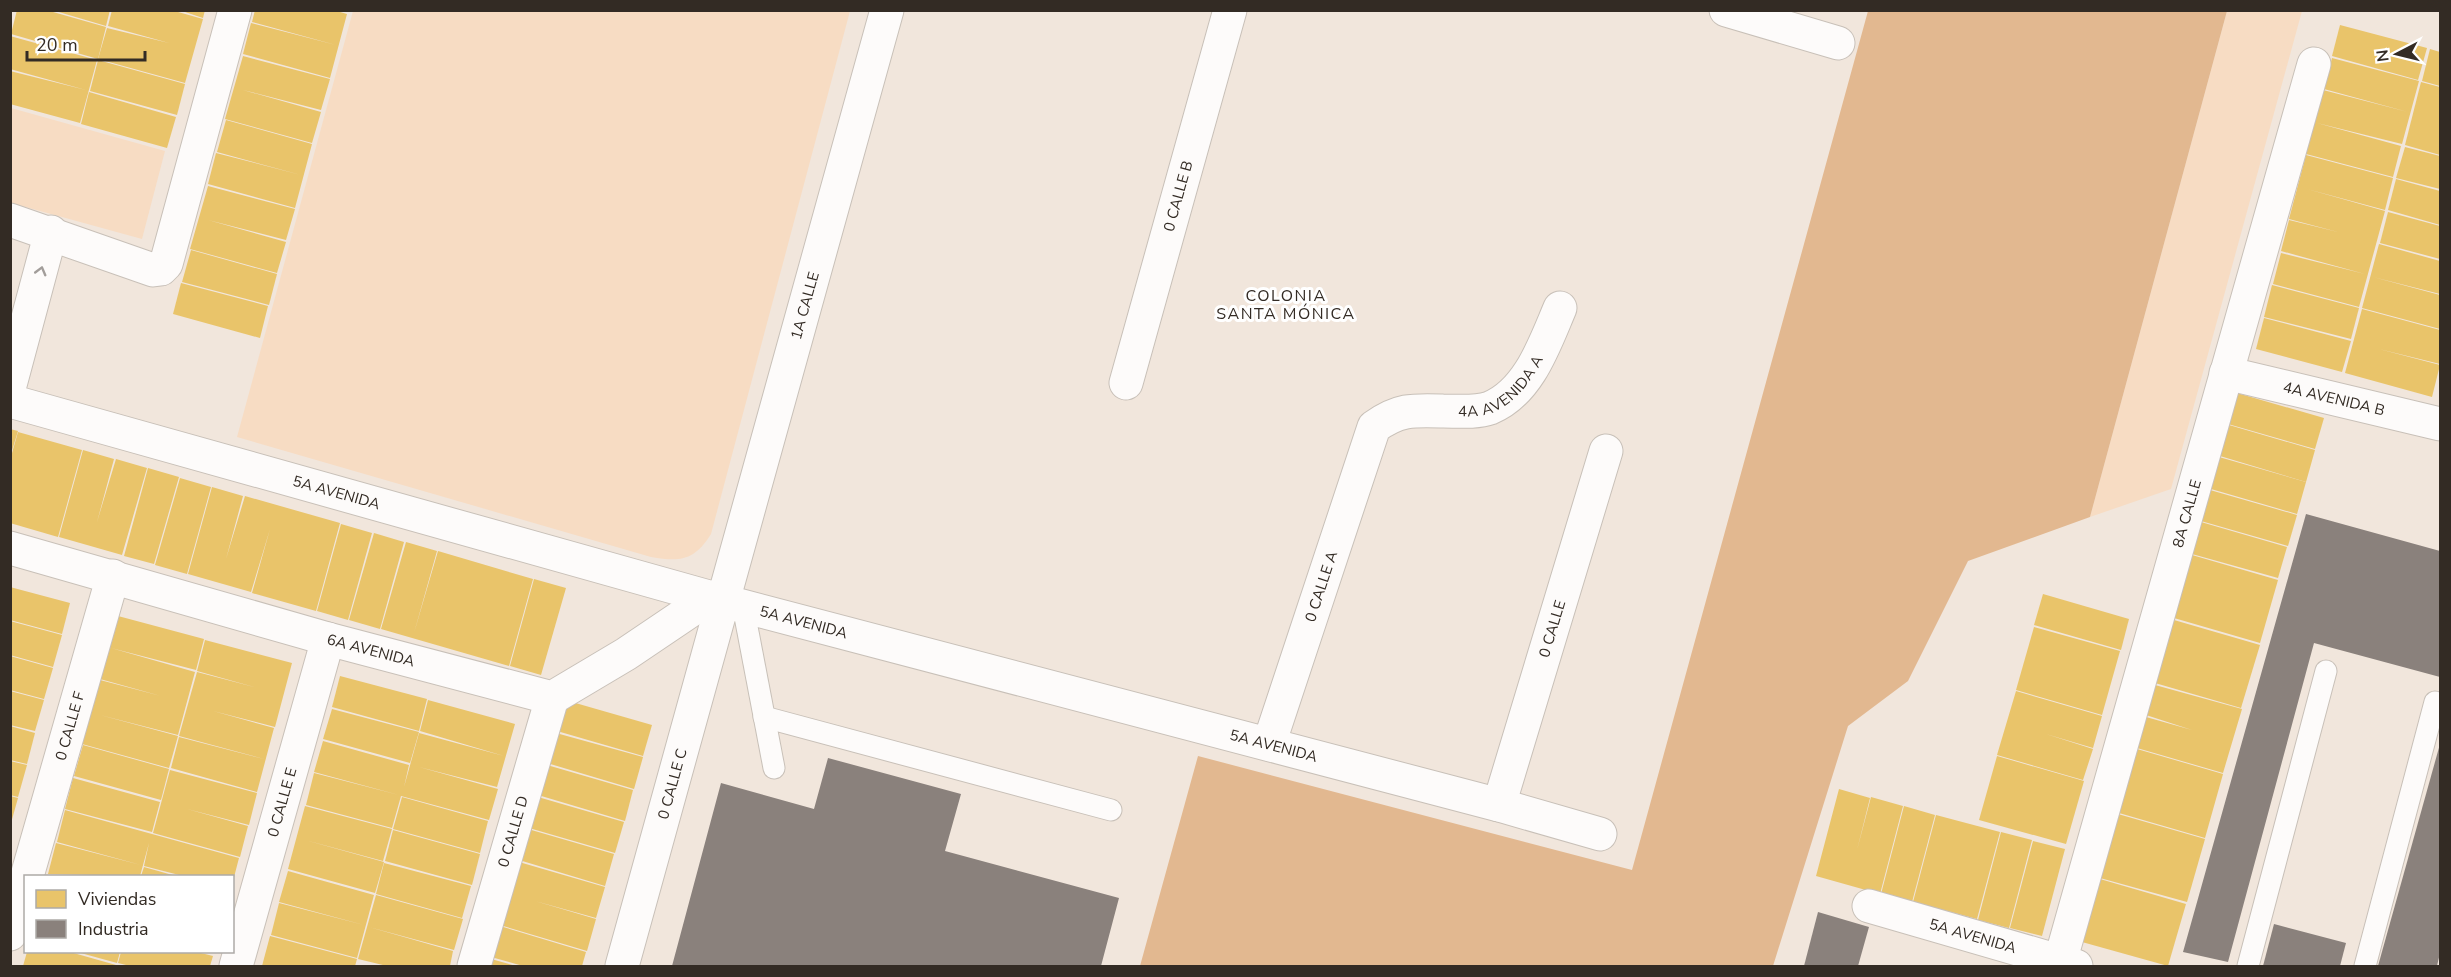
<svg xmlns="http://www.w3.org/2000/svg" width="2451" height="977" viewBox="0 0 2451 977" font-family="'Nunito Sans',sans-serif">
<rect width="100%" height="100%" fill="#f1e6dc"/>
<!-- green -->
<g fill="#f7dcc3">
<path d="M353 11H850L711 534C694 561 680 562 651 557L237 437Z"/>
<polygon points="2227,11 2302,11 2171,489 2090,517"/>
<polygon points="11,108 165,151 142,239 11,203"/>
</g>
<!-- forest -->
<polygon fill="#e2b890" points="1868,11 2227,11 2090,517 1968,561 1908,681 1848,726 1773,966 1140,966 1198,756 1632,870"/>
<!-- homes -->
<g fill="#e9c46a">
<polygon points="17,10 46,10 106,27 98,59 11,34"/>
<polygon points="52,10 110,10 106,26"/>
<polygon points="112,10 171,10 203,19 185,83 98,59 107,28 169,43 108,26"/>
<polygon points="179,10 205,10 203,18"/>
<polygon points="255,10 333,10 347,14 330,78 243,54 251,23 336,45 252,22"/>
<polygon points="2340,25 2427,48 2418,80 2332,56"/>
<polygon points="10,36 97,60 80,123 10,104 10,71 86,90 10,69"/>
<polygon points="2430,49 2440,52 2440,86 2422,81"/>
<polygon points="243,56 330,79 321,110 243,90 321,112 312,143 225,119"/>
<polygon points="2332,58 2419,81 2402,144 2317,123 2401,146 2393,177 2306,154 2323,90 2408,112 2324,89"/>
<polygon points="98,60 185,84 177,115 90,91"/>
<polygon points="2421,82 2440,87 2440,155 2405,145"/>
<polygon points="89,92 176,117 167,148 81,124"/>
<polygon points="226,120 312,144 295,208 208,184 216,153 301,175 217,152"/>
<polygon points="2405,147 2440,156 2440,189 2396,178"/>
<polygon points="2306,155 2393,178 2385,210 2307,189 2385,211 2359,307 2273,284 2281,253 2365,274 2281,251 2289,220 2338,232 2289,219"/>
<polygon points="2396,179 2440,191 2440,225 2388,210"/>
<polygon points="208,186 295,209 286,240 208,220 286,242 277,273 190,249"/>
<polygon points="2388,212 2440,226 2440,259 2380,243"/>
<polygon points="2379,244 2440,261 2440,294 2373,277 2440,295 2440,329 2362,308"/>
<polygon points="191,250 277,274 269,305 182,282"/>
<polygon points="181,283 268,306 260,338 173,314"/>
<polygon points="2272,285 2359,308 2351,339 2264,317"/>
<polygon points="2362,309 2440,330 2440,364 2379,349 2440,365 2432,397 2345,373"/>
<polygon points="2264,318 2351,341 2342,372 2256,349"/>
<polygon points="2237,393 2324,418 2315,449 2228,424"/>
<polygon points="2229,425 2315,450 2306,482 2220,456"/>
<polygon points="10,429 18,431 11,454 10,454"/>
<polygon points="18,432 82,450 58,537 10,523 10,460"/>
<polygon points="83,450 114,459 97,522 116,459 147,468 122,555 59,537"/>
<polygon points="2219,457 2306,482 2297,514 2211,489"/>
<polygon points="148,468 179,477 154,564 124,556"/>
<polygon points="180,478 211,487 187,574 155,565"/>
<polygon points="212,487 243,496 226,559 245,496 340,523 316,611 252,593 270,529 251,592 188,574"/>
<polygon points="2210,490 2297,515 2288,546 2201,521"/>
<polygon points="2201,522 2287,547 2278,578 2192,554"/>
<polygon points="341,524 372,533 348,620 317,611"/>
<polygon points="374,533 404,542 380,629 349,620"/>
<polygon points="406,542 437,551 414,633 438,551 533,579 509,666 381,629"/>
<polygon points="2192,555 2278,580 2260,643 2174,618"/>
<polygon points="534,579 566,588 541,675 510,666"/>
<polygon points="10,587 70,603 62,634 10,620"/>
<polygon points="2043,594 2129,619 2121,650 2034,625"/>
<polygon points="118,616 204,639 196,670 111,648 195,672 178,735 100,715 178,736 169,768 82,744 100,680 161,696 100,679"/>
<polygon points="2174,620 2260,645 2241,708 2155,683"/>
<polygon points="10,621 62,635 53,667 10,655"/>
<polygon points="2034,627 2120,651 2102,715 2016,690"/>
<polygon points="205,640 292,663 275,727 213,711 274,728 257,792 171,768 179,737 264,759 179,736 197,672 258,688 197,671"/>
<polygon points="10,656 53,668 44,699 10,690"/>
<polygon points="340,676 427,699 419,731 332,707"/>
<polygon points="2155,685 2242,709 2223,773 2137,748 2146,717 2192,730 2146,715"/>
<polygon points="10,691 44,700 35,731 10,725"/>
<polygon points="2016,691 2102,716 2093,748 2046,734 2093,749 2083,780 1997,755"/>
<polygon points="428,700 515,724 497,787 419,767 498,789 489,820 401,796 392,828 306,805 314,773 399,795 314,772 323,741 409,765 404,787 419,733 504,756 420,731"/>
<polygon points="565,700 652,725 643,756 557,731"/>
<polygon points="332,709 419,732 410,763 323,739"/>
<polygon points="10,726 35,733 27,764 10,760"/>
<polygon points="556,733 643,757 634,789 547,763"/>
<polygon points="83,745 169,769 161,800 74,776"/>
<polygon points="2137,749 2223,774 2205,838 2119,813"/>
<polygon points="1997,756 2084,781 2066,844 1979,820"/>
<polygon points="10,761 27,765 18,797 10,795"/>
<polygon points="547,765 633,790 625,821 538,795"/>
<polygon points="170,770 257,793 249,825 187,809 248,826 240,857 153,833"/>
<polygon points="73,778 160,802 152,832 65,809"/>
<polygon points="1839,789 1870,798 1857,850 1871,797 1903,806 1880,894 1816,876"/>
<polygon points="10,796 18,798 11,823 10,823"/>
<polygon points="402,797 488,821 480,853 393,829"/>
<polygon points="538,797 624,822 615,853 529,828"/>
<polygon points="305,806 392,829 383,861 305,840 384,862 375,893 288,869"/>
<polygon points="1904,806 1935,815 1912,902 1881,894"/>
<polygon points="65,810 239,858 233,881 232,876 183,876 144,866 149,843 140,876 48,874 56,843 141,865 57,842"/>
<polygon points="2118,814 2205,839 2187,902 2100,878"/>
<polygon points="1936,815 2000,832 1977,919 1913,902"/>
<polygon points="528,829 614,854 605,886 519,860"/>
<polygon points="393,830 480,854 472,885 385,861"/>
<polygon points="2001,832 2032,840 2009,928 1978,920"/>
<polygon points="2033,841 2065,849 2042,936 2010,928"/>
<polygon points="519,862 605,887 596,918 535,901 596,919 587,951 500,925"/>
<polygon points="384,863 471,886 462,918 376,894"/>
<polygon points="144,867 176,876 141,876"/>
<polygon points="288,871 374,895 357,958 271,935 279,903 364,925 279,902"/>
<polygon points="2100,879 2186,904 2168,966 2082,942"/>
<polygon points="376,895 463,919 454,950 369,927 453,951 450,966 387,966 358,959"/>
<polygon points="500,926 586,952 582,966 523,966 491,957"/>
<polygon points="270,936 357,959 355,966 262,966"/>
<polygon points="27,952 70,952 116,965 23,966"/>
<polygon points="77,952 120,952 117,963"/>
<polygon points="121,952 197,952 213,956 210,966 130,966 118,963"/>
<polygon points="491,959 516,966 488,966"/>
</g>
<!-- industry -->
<g fill="#8a817c">
<polygon points="2306,514 2440,551 2440,677 2314,643 2228,962 2183,952"/>
<polygon points="2440,744 2440,953 2437,966 2378,966"/>
<polygon points="828,758 961,794 945,851 1119,898 1101,966 672,966 721,783 814,809"/>
<polygon points="1818,912 1869,927 1858,966 1804,966"/>
<polygon points="2274,924 2346,943 2340,966 2263,966"/>
</g>
<g fill="none" stroke-linecap="round" stroke-linejoin="round">
<!-- service casing -->
<g stroke="#c8c0b8" stroke-width="23">
<g id="service">
<polyline points="743,606 774,768"/>
<polyline points="764,717 1111,810"/>
<polyline points="2248,966 2326,671"/>
<polyline points="2365,966 2435,702"/>
</g>
</g>
<!-- minor casing -->
<g stroke="#c8c0b8" stroke-width="35">
<g id="minor">
<polyline points="1726,10 1838,43"/>
<polyline points="10,220 153,270 161,269 166,264 235,10"/>
<path id="s1" d="M2226 373 2440 424"/>
<path id="s2" d="M1126 383 1230 10"/>
<polyline points="10,385 51,232"/>
<path id="s3" d="M10 548 328 639 552 698 626 654 709 598"/>
<path id="s4" d="M1269 744 1374 427C1399 409 1413 410 1443 411 1457 411 1476 413 1490 408 1529 392 1545 343 1560 308"/>
<path id="s5" d="M1499 805 1606 451"/>
<path id="s6" d="M27 876 113 576"/>
<path id="s7" d="M1869 906 2076 966"/>
<polyline points="10,934 26,881"/>
<path id="s8" d="M2060 962 2314 64"/>
<path id="s9" d="M236 966 328 639"/>
<path id="s10" d="M474 966 552 698"/>
<path id="s11" d="M622 966 723 601 1499 805 1600 834"/>
</g>
</g>
<!-- tertiary casing -->
<g stroke="#c8c0b8" stroke-width="35">
<g id="tertiary">
<path id="s12" d="M10 401 723 601 887 10"/>
</g>
</g>
<!-- service -->
<use href="#service" stroke="#fdfbfa" stroke-width="21"/>
<!-- minor -->
<use href="#minor" stroke="#fdfbfa" stroke-width="33"/>
<!-- tertiary -->
<use href="#tertiary" stroke="#fdfbfa" stroke-width="33"/>
</g>
<!-- one-way arrows -->
<defs><path id="oneway-chevron" d="M-2-3.5L2.5 0L-2 3.5" fill="none" stroke-width="1.6" stroke-linecap="round" stroke-linejoin="round" transform="scale(1.5)"/></defs>
<use stroke="#a29d9a" href="#oneway-chevron" transform="translate(41 271) rotate(-75)"/>
<g text-anchor="middle" stroke-width="6" stroke-linejoin="round" paint-order="stroke">
<!-- street labels -->
<g font-size="15" fill="#332b24" stroke="#fff">
<text dy="5" stroke="none"><textPath href="#s2" startOffset="194">0 CALLE B</textPath></text>
<text dy="5" stroke="none"><textPath href="#s12" startOffset="1047">1A CALLE</textPath></text>
<text dy="5" stroke="none"><textPath href="#s4" startOffset="474">4A AVENIDA A</textPath></text>
<text dy="5" stroke="none"><textPath href="#s1" startOffset="111">4A AVENIDA B</textPath></text>
<text dy="5" stroke="none"><textPath href="#s12" startOffset="339">5A AVENIDA</textPath></text>
<text dy="5" stroke="none"><textPath href="#s8" startOffset="466">8A CALLE</textPath></text>
<text dy="5" stroke="none"><textPath href="#s4" startOffset="166">0 CALLE A</textPath></text>
<text dy="5" stroke="none"><textPath href="#s11" startOffset="462">5A AVENIDA</textPath></text>
<text dy="5" stroke="none"><textPath href="#s5" startOffset="184">0 CALLE</textPath></text>
<text dy="5" stroke="none"><textPath href="#s3" startOffset="375">6A AVENIDA</textPath></text>
<text dy="5" stroke="none"><textPath href="#s6" startOffset="156">0 CALLE F</textPath></text>
<text dy="5" stroke="none"><textPath href="#s11" startOffset="948">5A AVENIDA</textPath></text>
<text dy="5" stroke="none"><textPath href="#s11" startOffset="189">0 CALLE C</textPath></text>
<text dy="5" stroke="none"><textPath href="#s9" startOffset="170">0 CALLE E</textPath></text>
<text dy="5" stroke="none"><textPath href="#s10" startOffset="140">0 CALLE D</textPath></text>
<text dy="5" stroke="none"><textPath href="#s7" startOffset="108">5A AVENIDA</textPath></text>
</g>
<!-- neighbourhood labels -->
<g font-size="16" letter-spacing="1.5" fill="#332b24" stroke="#fff">
<text x="1286" y="301">COLONIA<tspan x="1286" dy="18">SANTA MÓNICA</tspan></text>
</g>
</g>
<!-- border -->
<rect width="2451" height="977" fill="none" stroke="#332b24" stroke-width="24"/>
<!-- legend -->
<rect x="24" y="875" width="210" height="78" fill="#ffffff" stroke="#adaaa7" stroke-width="1.5"/>
<rect x="36" y="890" width="30" height="18" fill="#e9c46a" stroke="#adaaa7" stroke-width="1.5"/>
<text x="78" y="905" font-size="18" fill="#332b24">Viviendas</text>
<rect x="36" y="920" width="30" height="18" fill="#8a817c" stroke="#adaaa7" stroke-width="1.5"/>
<text x="78" y="935" font-size="18" fill="#332b24">Industria</text>
<!-- north arrow -->
<g transform="translate(2397 54) rotate(263)" stroke="#ffffff" stroke-width="4.5" paint-order="stroke">
<path d="M0-4.5L10 22L0 15L-10 22Z" fill="#332b24"/>
<text y="-9" font-size="16" font-weight="bold" text-anchor="middle" fill="#332b24">N</text>
</g>
<!-- scale -->
<path d="M27 51v9h118v-9" fill="none" stroke="#332b24" stroke-width="3"/>
<text x="36" y="51" font-size="18" fill="#332b24" stroke="#ffffff" stroke-width="4.5" paint-order="stroke">20 m</text>
</svg>
